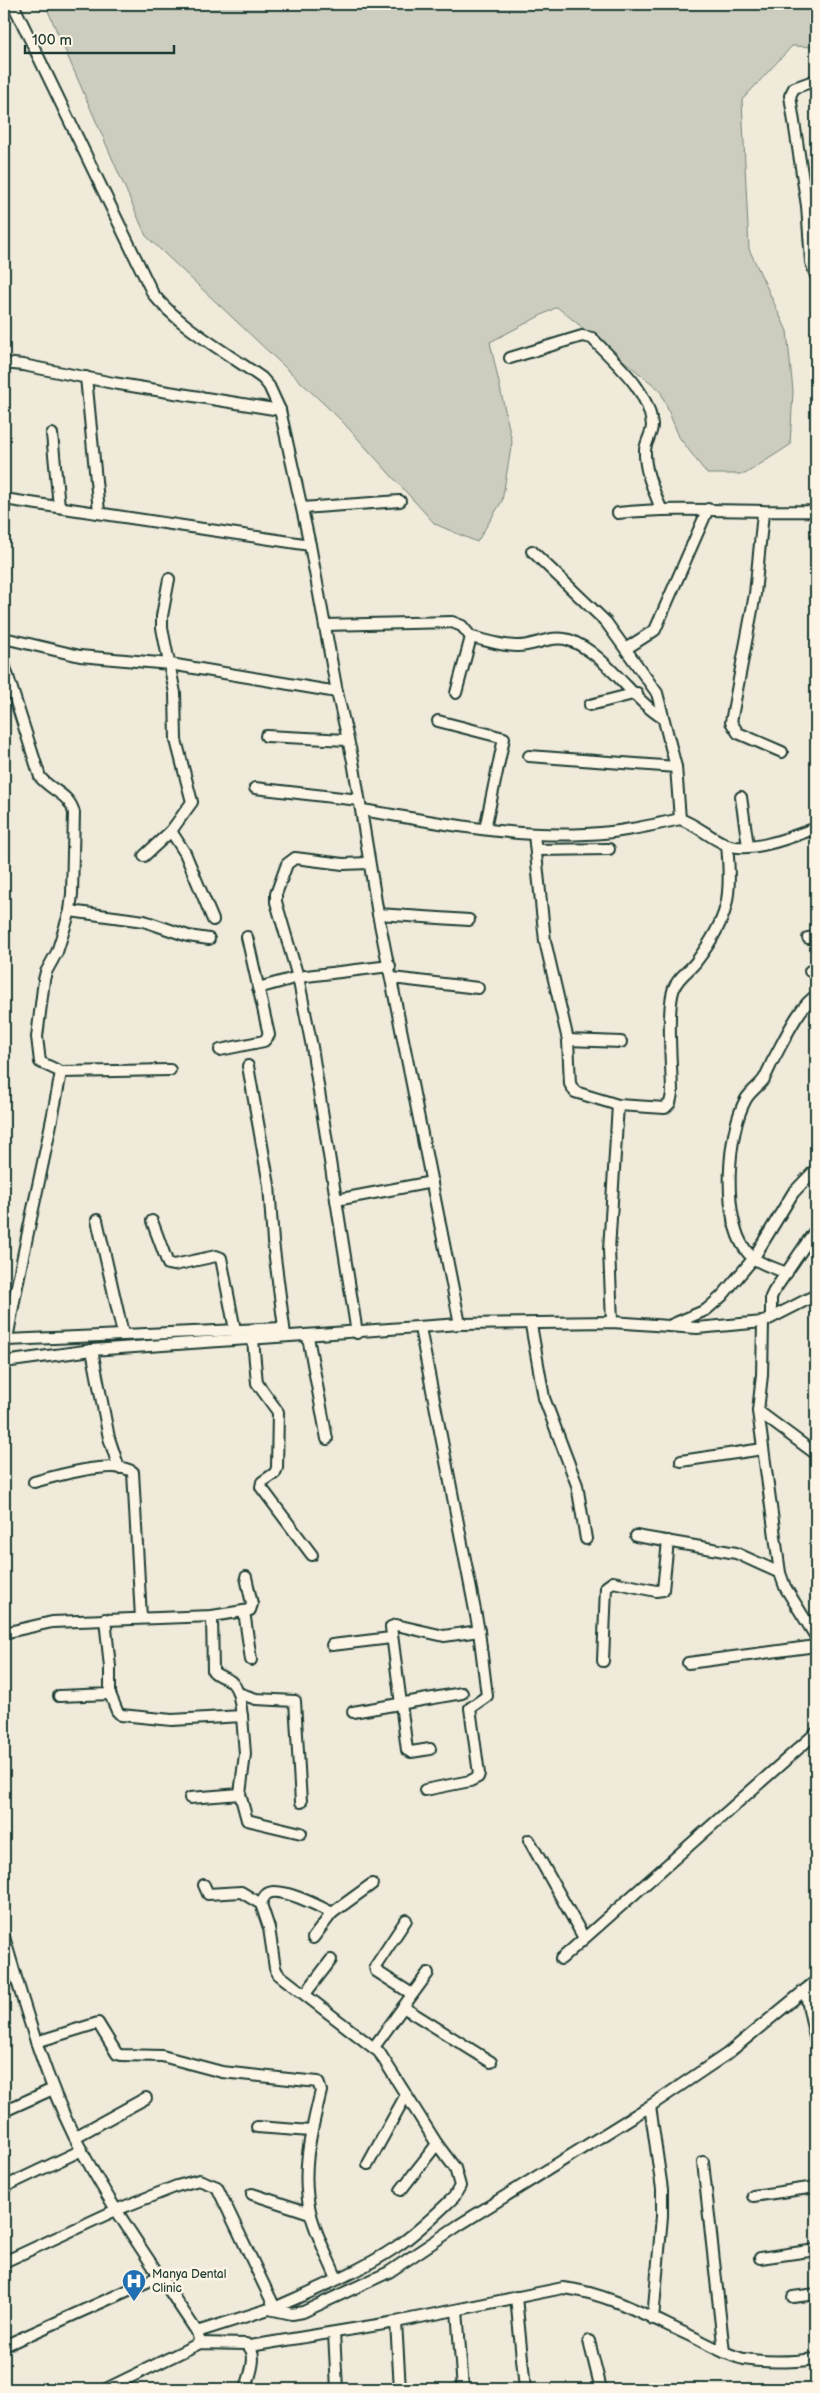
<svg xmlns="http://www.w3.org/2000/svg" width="820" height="2393" viewBox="0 0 820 2393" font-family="'Balsamiq Sans',sans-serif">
<rect width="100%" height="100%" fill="#efeada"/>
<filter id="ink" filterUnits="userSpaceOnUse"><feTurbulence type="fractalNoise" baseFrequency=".02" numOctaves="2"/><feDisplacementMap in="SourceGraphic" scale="10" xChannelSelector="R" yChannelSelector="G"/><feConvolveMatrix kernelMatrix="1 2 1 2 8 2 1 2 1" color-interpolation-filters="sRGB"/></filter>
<g filter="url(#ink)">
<!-- green -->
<polygon fill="#cccdbf" stroke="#76857a" points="45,4 816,4 816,47 792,46 742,100 749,249 787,331 793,391 790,445 745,474 707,474 679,437 660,390 557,307 490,342 512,442 502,501 477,542 435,524 341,420 146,236"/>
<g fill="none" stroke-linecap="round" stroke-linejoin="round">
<!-- minor casing -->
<g stroke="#1f3d34" stroke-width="14">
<g id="minor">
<path d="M13 4 153 294C182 329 225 351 262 378L269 386 280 410"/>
<polyline points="816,80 794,88 790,96 807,206 811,262 816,276"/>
<path d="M510 358 582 336 592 338C615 363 649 389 652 425 652 434 646 441 645 450 644 471 654 490 661 509"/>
<polyline points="4,363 23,365 113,383 280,410 310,545 337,692"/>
<polyline points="86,377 99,512"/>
<polyline points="52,434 59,506"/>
<polyline points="4,499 310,545"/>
<polyline points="302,508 400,501"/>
<path d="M618 513C684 506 750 513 816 511"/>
<polyline points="763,513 755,594 731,722 738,733 782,752"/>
<polyline points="169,579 162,616 162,628 175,693 176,740 192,802 171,831 185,853 213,920"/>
<polyline points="325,625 452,622 462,626 471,637"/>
<polyline points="4,638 80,656 170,664 337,692 353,761 378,914 460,1324"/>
<polyline points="627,648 655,630 708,509"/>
<path d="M4 664 40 777C51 791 70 794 74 813L72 894 70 911 57 952 46 972 44 980 37 1037 40 1062 61 1072C45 1162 22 1250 7 1340L4 1341"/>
<path d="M456 693 471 637C485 640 501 646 516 646 534 647 551 634 569 640 606 653 631 699 663 718"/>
<polyline points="590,705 637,693"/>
<polyline points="438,721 504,738 485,829"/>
<polyline points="266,736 347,740"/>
<polyline points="529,756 676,767"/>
<polyline points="255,788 359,800"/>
<polyline points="741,797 748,846"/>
<path d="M362 810C436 822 511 838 586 834 618 833 649 826 680 819L676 767 657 693 606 622 532 551"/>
<path d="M680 819C697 825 709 837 725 844 748 855 794 836 816 828"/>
<path d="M534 834 545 941 568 1040 570 1084 575 1092 618 1105 665 1108 670 1103 672 1094C672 1068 666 1010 674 988 678 977 689 971 696 962 729 918 732 897 727 845"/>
<polyline points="536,850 609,849"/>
<polyline points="144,856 171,831"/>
<polyline points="70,911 144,921 188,936 209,939"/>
<polyline points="378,914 469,920"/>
<polyline points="808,938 816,937"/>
<polyline points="810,971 816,971"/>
<polyline points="392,978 478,988"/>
<polyline points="258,988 298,977 390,966"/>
<polyline points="568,1040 621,1042"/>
<polyline points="220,1050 264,1041 269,1035 247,937"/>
<polyline points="248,1066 269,1185 273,1242 285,1335"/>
<polyline points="61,1072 170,1070"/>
<polyline points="336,1200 432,1182"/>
<polyline points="97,1220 123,1334"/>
<polyline points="152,1221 168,1264 174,1265 216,1256 221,1258 235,1330"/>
<path d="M787 1273C772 1267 754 1263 745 1249 722 1218 727 1132 746 1099 751 1091 759 1086 764 1079 767 1073 770 1067 772 1062 782 1045 799 1005 816 996"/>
<polyline points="771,1317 771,1297 774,1291 816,1229"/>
<polyline points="612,1322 609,1250 618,1105"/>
<polyline points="763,1322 762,1375 758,1411 780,1573 785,1587 816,1637"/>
<polyline points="531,1325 544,1398 577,1485 586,1539"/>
<polyline points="671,1325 706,1310 722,1296 753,1259 793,1193 816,1169"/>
<polyline points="420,1328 479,1631 444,1636 396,1625 391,1627 407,1750 411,1752 430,1749"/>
<polyline points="357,1333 312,1047 298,977 276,902 276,894 287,864 295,858 343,864 369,863"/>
<polyline points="308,1337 327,1439"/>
<polyline points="7,1340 283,1328"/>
<polyline points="253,1340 257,1383 278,1412 277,1468 275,1473 262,1482 261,1487 312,1555"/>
<polyline points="92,1350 109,1438 119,1468"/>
<polyline points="4,1362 92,1350 460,1324 612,1322 697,1328 763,1322 816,1295"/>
<polyline points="758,1411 816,1454"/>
<polyline points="681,1461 763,1449"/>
<path d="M34 1482C55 1476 115 1459 133 1472L141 1618"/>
<polyline points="636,1536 736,1553 780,1573"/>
<polyline points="244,1611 251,1660"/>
<path d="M212 1616 213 1671C217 1676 221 1676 227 1679 240 1685 240 1704 242 1716"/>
<polyline points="4,1633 52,1622 212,1616 250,1610 252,1604 246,1577"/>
<polyline points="332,1645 391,1638"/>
<polyline points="603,1661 606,1587 613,1582 656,1591 663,1590 668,1541"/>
<polyline points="688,1663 816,1646"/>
<polyline points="238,1693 256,1699 295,1701 301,1802"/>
<polyline points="110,1694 117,1711 121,1715 172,1720 242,1716 245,1754 240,1794 247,1820 301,1833"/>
<polyline points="59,1696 110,1694 110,1667 105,1619"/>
<polyline points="353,1712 462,1693"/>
<polyline points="425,1790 470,1781 478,1777 479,1774 470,1708 487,1696 479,1631"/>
<polyline points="190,1798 240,1794"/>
<polyline points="529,1840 584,1938"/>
<path d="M204 1885 208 1894 241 1892 261 1904 269 1928 275 1968 278 1974 379 2052 437 2144 455 2168 460 2186 454 2197C435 2215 417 2233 396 2247 361 2271 310 2292 272 2309"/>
<path d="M261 1904C262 1901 264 1896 267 1894 278 1885 321 1907 332 1913L372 1884"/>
<polyline points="406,1920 375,1967 376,1971 412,1994"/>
<path d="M4 1937C24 2004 43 2073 74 2136 109 2205 155 2268 197 2332L200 2343"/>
<polyline points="313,1938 332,1913"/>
<polyline points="561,1959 816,1733"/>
<polyline points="805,1990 816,2042"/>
<polyline points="305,1994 331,1960"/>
<polyline points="403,2007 491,2062"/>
<path d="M36 2042 98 2023 117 2054 121 2055 162 2056 222 2072 318 2082 321 2091C311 2132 300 2173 311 2215 317 2237 328 2258 337 2279"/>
<polyline points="374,2047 428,1973"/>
<polyline points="650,2106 662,2189 662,2216 653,2319"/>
<polyline points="4,2111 53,2089"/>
<polyline points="257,2127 311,2131"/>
<polyline points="75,2137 146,2098"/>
<polyline points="703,2162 724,2352"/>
<polyline points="368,2164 406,2095"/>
<polyline points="4,2187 82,2150"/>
<polyline points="401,2190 437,2144"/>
<polyline points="252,2194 310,2213"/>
<polyline points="753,2196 816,2187"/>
<polyline points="760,2258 816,2250"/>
<polyline points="4,2262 116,2210 177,2186 199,2180 217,2187 275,2308"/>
<polyline points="516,2297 525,2389"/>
<polyline points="793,2297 816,2294"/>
<polyline points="457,2310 463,2389"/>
<polyline points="396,2322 400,2389"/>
<polyline points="197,2332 269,2309 292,2314 303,2312 389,2272 459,2225 650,2106 727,2054 816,1981"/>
<polyline points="334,2333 337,2389"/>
<polyline points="589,2341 601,2389"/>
<polyline points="4,2346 160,2276"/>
<path d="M250 2346 396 2322 563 2288C609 2293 653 2319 695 2338 711 2346 727 2355 744 2359 768 2363 792 2362 816 2359"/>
<path d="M106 2389 200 2343 246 2344C260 2353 249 2376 246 2389"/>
</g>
</g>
<!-- minor -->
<use href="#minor" stroke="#fcf5e5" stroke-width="10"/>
</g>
</g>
<!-- icons -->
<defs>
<g id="hospital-pin" transform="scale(1.25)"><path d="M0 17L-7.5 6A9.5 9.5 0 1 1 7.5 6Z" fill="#1f6fb2" stroke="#fcf5e5"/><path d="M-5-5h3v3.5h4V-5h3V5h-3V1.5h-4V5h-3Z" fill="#fff"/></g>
</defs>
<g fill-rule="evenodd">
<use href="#hospital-pin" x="134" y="2281"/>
</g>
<g text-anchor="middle" stroke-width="5" stroke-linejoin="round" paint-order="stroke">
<!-- poi labels -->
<g font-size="12" fill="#1f3d34" stroke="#fcf5e5" text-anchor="start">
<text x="152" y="2278">Manya Dental<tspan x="152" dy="14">Clinic</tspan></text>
</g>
</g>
<!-- margin -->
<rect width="820" height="2393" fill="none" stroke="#fcf5e5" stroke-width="20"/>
<rect x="10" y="10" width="800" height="2373" fill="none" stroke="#1f3d34" stroke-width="2" filter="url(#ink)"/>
<!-- scale -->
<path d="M25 45v8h149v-8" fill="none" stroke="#1f3d34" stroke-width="2.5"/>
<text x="32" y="45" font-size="15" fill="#1f3d34" stroke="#fcf5e5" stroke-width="4" paint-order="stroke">100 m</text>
</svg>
